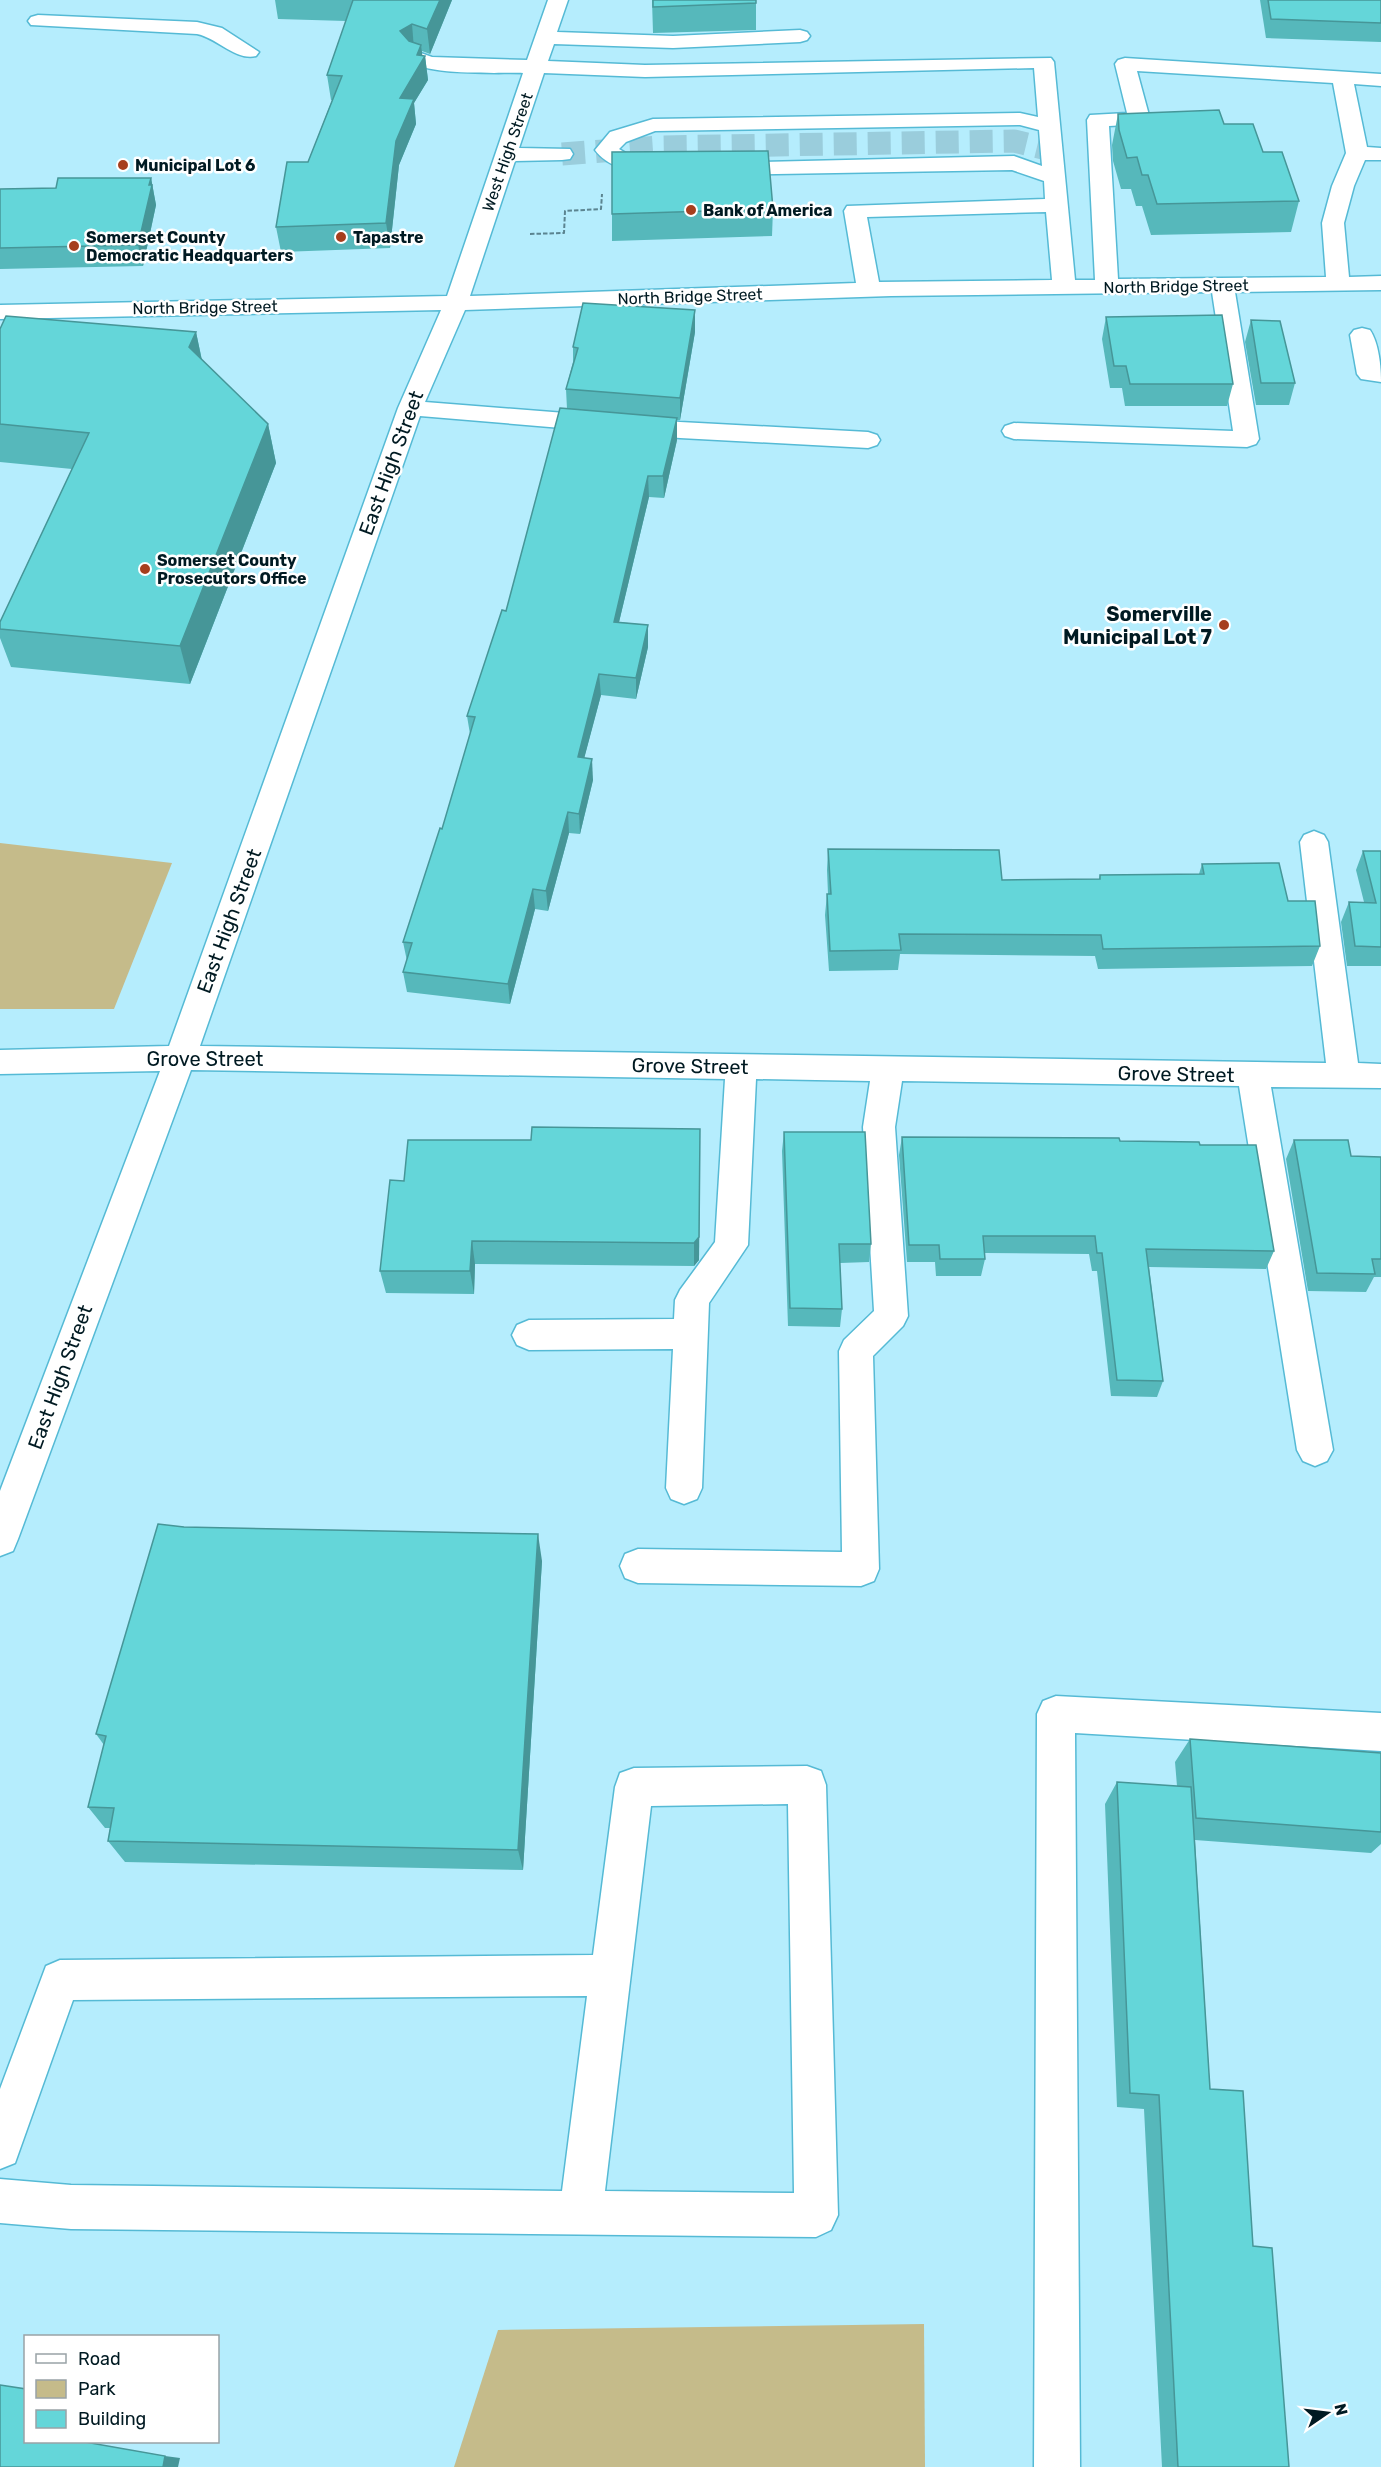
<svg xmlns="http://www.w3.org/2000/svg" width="1381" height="2467" viewBox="0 0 1381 2467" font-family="Rubik,sans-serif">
<rect width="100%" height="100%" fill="#b5edfd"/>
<!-- green -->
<g fill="#c5bb8a">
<polygon points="0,843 172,863 114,1009 0,1009"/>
<polygon points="924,2324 925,2467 454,2467 498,2330"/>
</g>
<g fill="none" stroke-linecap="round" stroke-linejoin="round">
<!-- minor-tunnel -->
<polyline stroke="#9acddc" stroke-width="23" stroke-dasharray="23 11" stroke-linecap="butt" points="562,154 659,147 1014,141 1051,150"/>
<!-- minor casing -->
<g stroke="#55bad5" stroke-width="3">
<g id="minor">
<path d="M548 0H568L557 32 673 36 800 30 807 32 810 36 807 40 800 42 673 48 554 44 548 61 645 65 1051 58 1054 62 1075 280H1095L1087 120 1090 115 1127 113 1115 64 1118 60 1125 58 1381 74V86L1354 84 1367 147 1381 148V160H1365L1354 186 1344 223 1349 277 1381 276V290L1235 292 1259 439 1256 444 1247 447 1014 439 1005 436 1002 431 1005 426 1014 423 1233 431 1212 292 891 296 465 310 425 402 680 422 868 432 877 435 880 440 877 445 868 448 680 438 420 416 200 1046 1326 1063 1300 842 1304 835 1314 831 1324 835 1328 842 1358 1063 1381 1064V1088L1271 1087 1333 1450 1327 1461 1315 1466 1303 1461 1297 1450 1239 1086 902 1081 895 1127 908 1316 903 1326 873 1356 879 1569 874 1581 861 1586 638 1583 625 1578 620 1566 625 1554 638 1549 842 1552 839 1351 844 1340 874 1311 863 1127 870 1081 756 1079 748 1245 709 1303 702 1488 697 1499 684 1504 671 1499 666 1488 673 1349 529 1350 517 1345 512 1335 517 1325 529 1320 674 1319 675 1300 680 1290 715 1242 725 1079 191 1070 18 1539 13 1551 0 1556V1491L160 1071 0 1074V1050L169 1046 398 408 441 310 0 319V305L447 296 523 73C499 72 418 77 405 57L408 53 415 51 432 57 527 60ZM1034 68 1038 117 1020 113 653 119 610 132 595 150C607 167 642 179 662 174L665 169 662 164 636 159 619 149 626 142 655 131 1020 125 1039 130 1042 166 1014 156 716 163 713 168 716 173 724 175 1012 170 1044 181 1045 199 847 206 844 211 856 283 470 296 515 161 562 160 570 159 573 154 570 149 519 148 544 73 645 77ZM1137 71 1333 83 1346 153 1332 186 1322 223 1326 277 1118 279 1109 126 1147 124 1150 119ZM1046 212 1052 280 879 282 867 217Z"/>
<path d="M38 15 197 22 222 28 259 52 256 56C236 61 217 38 197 34L31 25 28 21 31 17Z"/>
<path d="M1362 328 1370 330C1379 343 1381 368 1381 382L1361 379 1357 374 1350 335 1354 330Z"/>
<polygon points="1056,1696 1381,1713 1381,1751 1075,1733 1080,2467 1034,2467 1037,1714 1043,1701"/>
<path d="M807 1766 821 1771 826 1785 838 2215 831 2230 816 2237 71 2229 0 2223V2179L71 2185 562 2191 587 1996 73 2000 15 2163 0 2169V2089L46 1966 60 1960 593 1955 615 1787 620 1773 634 1768ZM788 1804 794 2193 605 2191 651 1806Z"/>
</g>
</g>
<!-- path -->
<g stroke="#5b8490" stroke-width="2" stroke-dasharray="4.5 2" stroke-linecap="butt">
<polyline points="778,211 817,209"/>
<polyline points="530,234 564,233 565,211 601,209 602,194"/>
</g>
<!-- minor -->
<use href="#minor" fill="#fff" fill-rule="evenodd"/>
</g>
<!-- wall -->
<g fill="#56b8bb">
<polygon points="275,0 452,0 430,54 422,51 422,55 425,56 428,80 414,103 416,124 399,165 390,248 281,252 276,227 308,162 332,100 331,100 327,75 346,21 278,19"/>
<polygon points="652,0 756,0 756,30 653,33"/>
<polygon points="1260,0 1381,0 1381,42 1266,38"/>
<polygon points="1118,114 1224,124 1263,152 1299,201 1291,232 1151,235 1142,206 1136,206 1131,189 1121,189 1113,161 1112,145"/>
<polygon points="151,178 156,205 143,266 0,269 0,189 56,188"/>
<polygon points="773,209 772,236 612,241 612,214"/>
<polygon points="1106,317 1233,384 1227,406 1125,406 1122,388 1110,388 1102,339"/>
<polygon points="1251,320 1295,383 1289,405 1256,405 1245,342"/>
<polygon points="0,329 196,332 202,360 268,424 276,463 190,684 11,667 0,638 0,622 72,469 0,462"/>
<polygon points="695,332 680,420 677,420 677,440 664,498 649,497 619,622 648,625 648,647 636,699 601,695 584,758 593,780 580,834 569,833 548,911 535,909 510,1004 407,992 403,972 407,961 403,942 442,829 470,734 467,716 506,611 567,409 566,389 573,362 573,347"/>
<polygon points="828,849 1002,880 1099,879 1100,875 1199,874 1202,864 1288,901 1320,946 1312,966 1098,969 1095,956 900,954 898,970 829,971 825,915 827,894 828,894 827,870"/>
<polygon points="1363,851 1381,851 1381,966 1347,966 1341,922 1349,902 1364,902 1356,870"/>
<polygon points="700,1129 699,1260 694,1266 475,1264 474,1294 386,1293 380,1271 404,1181"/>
<polygon points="784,1132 871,1244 869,1262 840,1263 842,1309 840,1327 788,1326 782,1151"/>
<polygon points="902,1137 1120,1141 1200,1145 1274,1251 1266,1269 1149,1267 1163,1381 1157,1397 1111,1396 1097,1271 1092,1271 1089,1254 985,1253 985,1259 981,1276 936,1276 935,1262 907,1262 899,1155"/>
<polygon points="1294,1140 1351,1156 1381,1157 1381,1277 1374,1277 1366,1292 1308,1291 1286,1159"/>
<polygon points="184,1527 542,1561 523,1870 125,1862 108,1841 110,1828 105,1828 88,1807 104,1745 96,1734"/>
<polygon points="1190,1739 1381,1753 1381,1844 1371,1853 1195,1840 1210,2089 1253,2246 1289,2467 1162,2467 1144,2109 1117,2107 1105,1804 1117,1782 1177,1786 1175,1762"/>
</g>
<!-- shaded-wall -->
<g fill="#469698">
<polygon points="440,0 452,0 430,54 427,29"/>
<polygon points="412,24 414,49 400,31"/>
<polygon points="421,45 423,60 425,56 428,80 414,103 416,124 399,165 390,248 386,223 400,98"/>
<polygon points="151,178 156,205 143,266 138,245"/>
<polygon points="695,310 695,332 680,420 680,398"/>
<polygon points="196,332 204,371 189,347"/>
<polygon points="677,418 677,440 664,498 663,476"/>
<polygon points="268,424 276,463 190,684 180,646"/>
<polygon points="648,476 649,497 614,643 614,622"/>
<polygon points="648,625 648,647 636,699 636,678"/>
<polygon points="599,674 601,695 579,778 578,757"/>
<polygon points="592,759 593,780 580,834 579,814"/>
<polygon points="568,812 569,833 548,911 546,891"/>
<polygon points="533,889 535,909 510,1004 508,984"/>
<polygon points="700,1129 699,1260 694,1266 694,1243"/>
<polygon points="472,1241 475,1264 474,1294 470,1271"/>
<polygon points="538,1534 542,1561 523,1870 518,1850"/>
<polygon points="165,2456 180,2458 178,2467 163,2467"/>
</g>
<!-- building -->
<g fill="#64d6d9" stroke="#469698" stroke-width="1.5">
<polygon points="353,0 440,0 427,29 412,24 400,31 409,41 421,45 417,55 425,56 400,98 414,99 396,141 386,223 276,227 287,162 308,162 342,76 327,75"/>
<polygon points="653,0 756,0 756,3 653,7"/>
<polygon points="1268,0 1381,0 1381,23 1271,19"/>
<polygon points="1219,110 1224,124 1253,124 1263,152 1282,152 1299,201 1157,204 1148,175 1142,175 1137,157 1127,158 1119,130 1118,114"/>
<polygon points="768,151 773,209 612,214 612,152"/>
<polygon points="58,178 151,178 149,185 152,185 138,245 0,248 0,189 56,188"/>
<polygon points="583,303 695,310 680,398 566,389 578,348 573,347"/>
<polygon points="1222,315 1233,384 1130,384 1126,366 1114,366 1106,317"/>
<polygon points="6,316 196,332 189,347 268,424 180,646 0,629 0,622 89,433 0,424 0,329"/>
<polygon points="1251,320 1280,321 1295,383 1261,383"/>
<polygon points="560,408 677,418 663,476 648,476 614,622 648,625 636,678 599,674 578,757 592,759 579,814 568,812 546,891 533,889 508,984 403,972 412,943 403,942 440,828 442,829 475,717 467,716 502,610 506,611"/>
<polygon points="828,849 999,850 1002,880 1100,879 1100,875 1204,874 1202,864 1279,863 1288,901 1315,901 1320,946 1103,949 1101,935 899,934 901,950 830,951 827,894 831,894"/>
<polygon points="1363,851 1381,851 1381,947 1355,946 1349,902 1376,903"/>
<polygon points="532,1127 700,1129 699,1237 694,1243 472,1241 470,1271 380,1271 390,1180 404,1181 408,1140 531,1140"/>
<polygon points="784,1132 865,1132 871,1244 839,1244 842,1309 790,1308"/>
<polygon points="902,1137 1119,1138 1120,1141 1199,1142 1200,1145 1256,1145 1274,1251 1146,1249 1163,1381 1117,1380 1102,1253 1097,1253 1095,1236 983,1236 985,1259 940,1259 939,1245 909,1245"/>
<polygon points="1294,1140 1348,1140 1351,1156 1381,1157 1381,1259 1372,1259 1375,1274 1317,1273"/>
<polygon points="158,1524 184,1527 538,1534 518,1850 108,1841 114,1808 88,1807 106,1736 96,1734"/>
<polygon points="1190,1739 1381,1753 1381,1832 1196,1818"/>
<polygon points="1117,1782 1191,1787 1210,2089 1243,2091 1253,2246 1272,2248 1289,2467 1178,2467 1159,2095 1130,2093"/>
<polygon points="0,2385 26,2389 26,2442 85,2442 165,2456 163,2467 0,2467"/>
</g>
<!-- markers -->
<g fill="#a63e1d" stroke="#fff" stroke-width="2">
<circle cx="123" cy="165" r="6"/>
<circle cx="691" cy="210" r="6"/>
<circle cx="341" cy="237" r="6"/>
<circle cx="74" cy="246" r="6"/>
<circle cx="145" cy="569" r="6"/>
<circle cx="1224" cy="625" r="6"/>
</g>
<g text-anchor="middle" stroke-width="5" stroke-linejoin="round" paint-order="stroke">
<!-- far-street labels -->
<g font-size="16" fill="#001a22" stroke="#fff">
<text transform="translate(507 152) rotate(-71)" y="6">West High Street</text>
<text transform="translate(1176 286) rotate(-1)" y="6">North Bridge Street</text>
<text transform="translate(690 296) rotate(-2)" y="6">North Bridge Street</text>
<text transform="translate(205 307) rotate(-1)" y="6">North Bridge Street</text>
</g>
<!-- far-poi labels -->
<g font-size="16" font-weight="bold" fill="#001a22" stroke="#fff" text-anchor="start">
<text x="135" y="171">Municipal Lot 6</text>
<text x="703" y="216">Bank of America</text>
<text x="86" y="243">Somerset County<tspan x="86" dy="18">Democratic Headquarters</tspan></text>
<text x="353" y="243">Tapastre</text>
<text x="157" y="566">Somerset County<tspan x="157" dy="18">Prosecutors Office</tspan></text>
</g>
<!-- street labels -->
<g font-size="20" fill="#001a22" stroke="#fff">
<text transform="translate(391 463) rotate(-70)" y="7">East High Street</text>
<text transform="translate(229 921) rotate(-70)" y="7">East High Street</text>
<text x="205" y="1066">Grove Street</text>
<text transform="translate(690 1066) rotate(1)" y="7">Grove Street</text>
<text transform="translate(1176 1074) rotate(1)" y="7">Grove Street</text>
<text transform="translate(60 1377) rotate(-70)" y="7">East High Street</text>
</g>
<!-- poi labels -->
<g font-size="20" font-weight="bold" fill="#001a22" stroke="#fff" text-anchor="end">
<text x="1212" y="621">Somerville<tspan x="1212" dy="23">Municipal Lot 7</tspan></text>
</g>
</g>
<!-- legend -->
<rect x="24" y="2335" width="195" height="108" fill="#ffffff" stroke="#99a3a7" stroke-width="1.5"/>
<rect x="36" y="2354" width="30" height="9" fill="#ffffff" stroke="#99a3a7" stroke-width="1.5"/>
<text x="78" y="2365" font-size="18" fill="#001a22">Road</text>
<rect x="36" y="2380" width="30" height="18" fill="#c5bb8a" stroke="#99a3a7" stroke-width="1.5"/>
<text x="78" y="2395" font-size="18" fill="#001a22">Park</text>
<rect x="36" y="2410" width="30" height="18" fill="#64d6d9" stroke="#99a3a7" stroke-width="1.5"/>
<text x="78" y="2425" font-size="18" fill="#001a22">Building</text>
<!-- north arrow -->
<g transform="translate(1327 2413) rotate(76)" stroke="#ffffff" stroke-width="4.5" paint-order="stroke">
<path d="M0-4.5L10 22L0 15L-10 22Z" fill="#001a22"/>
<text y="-9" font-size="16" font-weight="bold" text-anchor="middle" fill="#001a22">N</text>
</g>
</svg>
